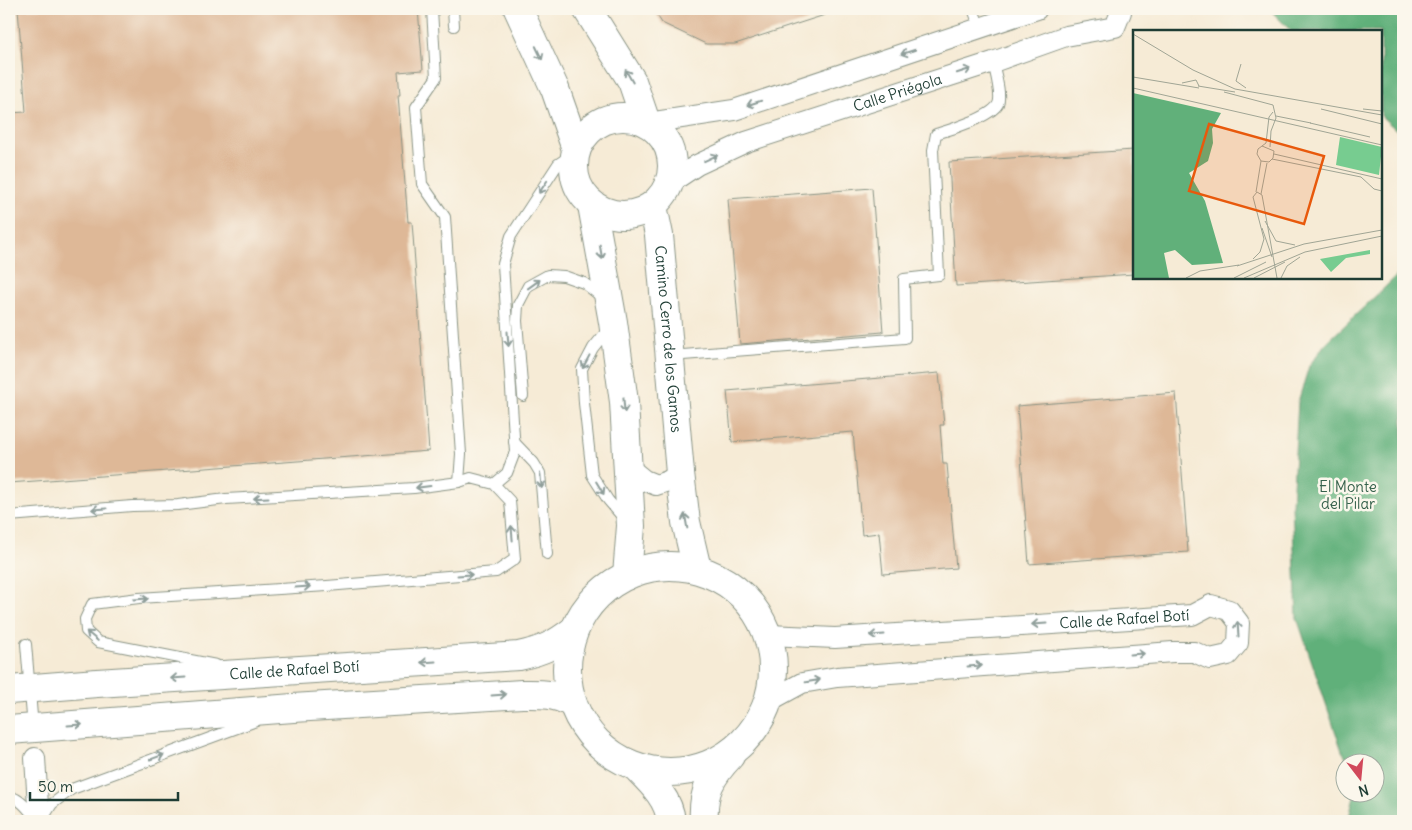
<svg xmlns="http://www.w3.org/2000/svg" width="1412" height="830" viewBox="0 0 1412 830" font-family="Delius,sans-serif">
<rect width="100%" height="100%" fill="#fbf7ec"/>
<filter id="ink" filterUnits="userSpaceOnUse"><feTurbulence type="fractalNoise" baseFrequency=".02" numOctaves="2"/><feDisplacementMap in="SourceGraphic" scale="10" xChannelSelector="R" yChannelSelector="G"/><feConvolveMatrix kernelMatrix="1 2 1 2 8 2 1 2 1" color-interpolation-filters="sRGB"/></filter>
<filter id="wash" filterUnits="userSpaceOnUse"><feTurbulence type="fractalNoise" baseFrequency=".0096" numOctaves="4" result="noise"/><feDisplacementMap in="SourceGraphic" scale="20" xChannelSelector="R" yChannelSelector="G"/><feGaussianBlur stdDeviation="1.12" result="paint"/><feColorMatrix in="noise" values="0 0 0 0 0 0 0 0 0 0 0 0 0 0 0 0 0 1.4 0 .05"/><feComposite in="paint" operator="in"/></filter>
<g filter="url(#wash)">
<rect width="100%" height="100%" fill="#f6ebd6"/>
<!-- forest -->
<g fill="#61b07a" stroke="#407657">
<polygon points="1269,9 1403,9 1403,136 1381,116 1381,31 1291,31"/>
<polygon points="1403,270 1403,821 1348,821 1355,793 1374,792 1374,762 1349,762 1342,751 1297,618 1292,505 1298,402 1309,366 1325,344"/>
</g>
<g id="blocks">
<!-- building -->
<g fill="#deb897">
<polygon points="18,9 418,9 423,70 398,72 400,95 398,95 408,222 412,222 429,451 9,483 9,113 26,112"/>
<polygon points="653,9 833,9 834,12 735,44 706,44 662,23"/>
<polygon points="1134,150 1134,274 956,286 949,162"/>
<polygon points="872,188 883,332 740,344 728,199"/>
<polygon points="939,373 944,425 940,425 943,464 947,464 956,568 883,574 879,533 862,535 853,432 732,442 727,391"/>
<polygon points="1176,393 1188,552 1029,564 1017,406"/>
</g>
</g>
</g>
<g filter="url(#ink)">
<use href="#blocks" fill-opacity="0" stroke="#8a9485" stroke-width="1"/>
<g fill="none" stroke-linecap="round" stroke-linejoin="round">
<!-- lane casing -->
<g stroke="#8a9485" stroke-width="12">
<g id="lane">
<polyline points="432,9 436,78 416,107 422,184 445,217 461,454 459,482"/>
<polyline points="453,9 454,26"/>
<polyline points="973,9 980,28"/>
<polyline points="610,327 593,348 582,369 584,403 592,475 608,500 625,520"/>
<path d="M670 356 905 338 904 279 939 275 933 150 936 134C950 130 991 117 998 104 1002 95 995 72 993 62"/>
<polyline points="523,396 517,321 518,305 528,286 548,275 564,276 584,283 604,299"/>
<polyline points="514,442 534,463 540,473 547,554"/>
<polyline points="494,484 507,473 515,452 503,264 511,236 558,164 576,152"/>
<polyline points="9,516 132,506 178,505 226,499 414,488 459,482 471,478 494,484 510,501 515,559 496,572 327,586 139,598 92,604 85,619 86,631 98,642 216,665"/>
<polyline points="26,644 33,728"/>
<path d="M9 796C21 799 28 809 36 819"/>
<polyline points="42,820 52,804 72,789 256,721"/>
</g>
</g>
<!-- street casing -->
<g stroke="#8a9485" stroke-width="22">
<g id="street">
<polyline points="648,123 734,110 1037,9"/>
<path id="s1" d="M670 183 697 165 746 142 993 62 1066 36 1115 27 1121 12 1120 9"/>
<polyline points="627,466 644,480 656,485 668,481 680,473"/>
<path id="s2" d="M769 635 835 638 1192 615 1211 605 1229 610 1239 623 1238 643 1228 655 1210 659 1194 652H1173L837 677 802 683 769 701"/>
<polyline points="35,758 39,821"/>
</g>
</g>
<!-- secondary casing -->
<g stroke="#8a9485" stroke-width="30">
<g id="secondary">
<polyline points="518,9 555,89 576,149"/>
<polyline points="587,9 632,81 646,122"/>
<circle cx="623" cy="166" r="49"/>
<polyline points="592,205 613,322 624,402 631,526 627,575"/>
<path id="s3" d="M653 206 659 235 680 473 686 522 697 569"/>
<circle cx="670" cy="669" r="103"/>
<path id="s4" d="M9 690 97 683 519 656C542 651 555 645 574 630"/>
<path d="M9 730 293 708 522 694C543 694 553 693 572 703"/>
<path d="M637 768C652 783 669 799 671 821"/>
<path d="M704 821C702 792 711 776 730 756"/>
</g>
</g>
<!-- lane -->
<use href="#lane" stroke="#fff" stroke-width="10"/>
<!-- street -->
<use href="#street" stroke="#fff" stroke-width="20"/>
<!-- secondary -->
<use href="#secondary" stroke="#fff" stroke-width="28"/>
</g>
<!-- one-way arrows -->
<defs><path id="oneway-shaft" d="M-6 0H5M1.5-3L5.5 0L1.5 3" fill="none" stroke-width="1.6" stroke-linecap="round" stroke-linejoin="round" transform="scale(1.25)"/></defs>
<g stroke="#8f9e9a">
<use href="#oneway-shaft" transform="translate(908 52) rotate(162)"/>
<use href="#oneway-shaft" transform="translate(539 53) rotate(65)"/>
<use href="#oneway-shaft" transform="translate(964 71) rotate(-18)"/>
<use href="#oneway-shaft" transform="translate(629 76) rotate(-120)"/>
<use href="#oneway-shaft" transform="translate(754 103) rotate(162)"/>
<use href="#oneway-shaft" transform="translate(711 158) rotate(-25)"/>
<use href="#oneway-shaft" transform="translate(543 187) rotate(124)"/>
<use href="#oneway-shaft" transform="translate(601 252) rotate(80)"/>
<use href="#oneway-shaft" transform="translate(534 284) rotate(-36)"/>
<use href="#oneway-shaft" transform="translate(508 339) rotate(86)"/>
<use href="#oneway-shaft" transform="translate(586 362) rotate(118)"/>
<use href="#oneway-shaft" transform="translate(624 405) rotate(85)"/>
<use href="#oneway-shaft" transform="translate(541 481) rotate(84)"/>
<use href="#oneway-shaft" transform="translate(423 487) rotate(173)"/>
<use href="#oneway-shaft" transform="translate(600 488) rotate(59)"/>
<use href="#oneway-shaft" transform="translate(261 498) rotate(177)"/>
<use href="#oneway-shaft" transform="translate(99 509) rotate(176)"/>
<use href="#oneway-shaft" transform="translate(686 521) rotate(-100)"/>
<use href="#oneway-shaft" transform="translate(512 533) rotate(-95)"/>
<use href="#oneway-shaft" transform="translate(465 575) rotate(-4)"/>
<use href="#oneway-shaft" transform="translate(303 587) rotate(-4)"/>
<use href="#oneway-shaft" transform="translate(141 599) rotate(-4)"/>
<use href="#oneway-shaft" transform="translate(1039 624) rotate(176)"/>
<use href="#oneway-shaft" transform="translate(1238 629) rotate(-94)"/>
<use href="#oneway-shaft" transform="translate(877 635) rotate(176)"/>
<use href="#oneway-shaft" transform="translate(92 636) rotate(-140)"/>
<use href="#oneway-shaft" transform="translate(1137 654) rotate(-4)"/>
<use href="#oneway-shaft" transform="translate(428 662) rotate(176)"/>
<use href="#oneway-shaft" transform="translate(975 666) rotate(-4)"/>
<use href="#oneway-shaft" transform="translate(178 678) rotate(176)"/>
<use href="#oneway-shaft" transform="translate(813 681) rotate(-10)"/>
<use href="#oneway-shaft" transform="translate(499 695) rotate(-4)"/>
<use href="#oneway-shaft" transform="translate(75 725) rotate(-4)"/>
<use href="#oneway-shaft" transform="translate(157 757) rotate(-20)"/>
</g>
</g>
<g text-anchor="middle" stroke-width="5" stroke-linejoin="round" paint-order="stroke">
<!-- street labels -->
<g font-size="15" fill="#1f3d34" stroke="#fbf7ec">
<text dy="5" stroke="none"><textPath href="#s1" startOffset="246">Calle Priégola</textPath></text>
<text dy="5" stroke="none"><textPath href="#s3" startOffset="134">Camino Cerro de los Gamos</textPath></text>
<text dy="5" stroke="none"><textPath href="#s2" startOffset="356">Calle de Rafael Botí</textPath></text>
<text dy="5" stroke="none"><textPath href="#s4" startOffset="286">Calle de Rafael Botí</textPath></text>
</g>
<!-- park labels -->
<g font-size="15" fill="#35614b" stroke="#fbf7ec">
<text x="1348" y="492">El Monte<tspan x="1348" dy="17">del Pilar</tspan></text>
</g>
</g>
<!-- overview -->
<g transform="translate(1133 30)">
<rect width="249" height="249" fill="#f6ebd6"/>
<path d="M207 107 249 117 246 145 203 135ZM237 220V224L213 228 198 242 187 229Z" fill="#77cc90"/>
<path d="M0 63 88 83 79 99 80 113 75 131 56 143 72 171 90 233 59 235 42 220 31 223 36 248H0Z" fill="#61b07a"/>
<path fill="none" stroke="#a0a595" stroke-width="1" d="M0 4 60 40 102 59 249 85M108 34 103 51 113 58M0 47 66 58M49 53 63 50 66 56M65 56 102 62M0 58 249 115M91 62 140 75 143 88 138 101 137 117M188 79 249 94M230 79 249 81M143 86 178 93M177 93 237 107M129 116 141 121 140 128 136 132 128 131 124 124 125 119 133 113 136 87 140 82M141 124 249 149M139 129 228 147 241 159 249 161M123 162 128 131M128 164 134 133M132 191 143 211 162 215M129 198 139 227M120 229 127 222 131 209 120 167 124 162 129 165 144 248M104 236 171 214 249 200M53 248 67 241 106 235M101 248 133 232M111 248 172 222 249 206M121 248 152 232M148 248 154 236 167 227"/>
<path fill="#e8590c" fill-opacity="0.15" stroke="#e8590c" stroke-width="2.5" d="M76 94 191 126 171 194 56 161Z"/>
<rect width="249" height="249" fill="none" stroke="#1f3d34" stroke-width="2.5"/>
</g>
<!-- margin -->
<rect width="1412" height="830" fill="none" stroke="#fbf7ec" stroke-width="30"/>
<!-- north arrow -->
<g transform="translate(1360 778) rotate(164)"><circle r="24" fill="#fbf7ec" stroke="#a3ada2"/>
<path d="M0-4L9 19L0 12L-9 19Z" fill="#d1495b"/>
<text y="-8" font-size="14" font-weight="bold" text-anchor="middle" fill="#1f3d34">N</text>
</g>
<!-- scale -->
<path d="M30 792v8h148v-8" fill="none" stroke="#1f3d34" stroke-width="2.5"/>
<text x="38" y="792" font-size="15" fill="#1f3d34" stroke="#fbf7ec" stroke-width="4" paint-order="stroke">50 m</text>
</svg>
